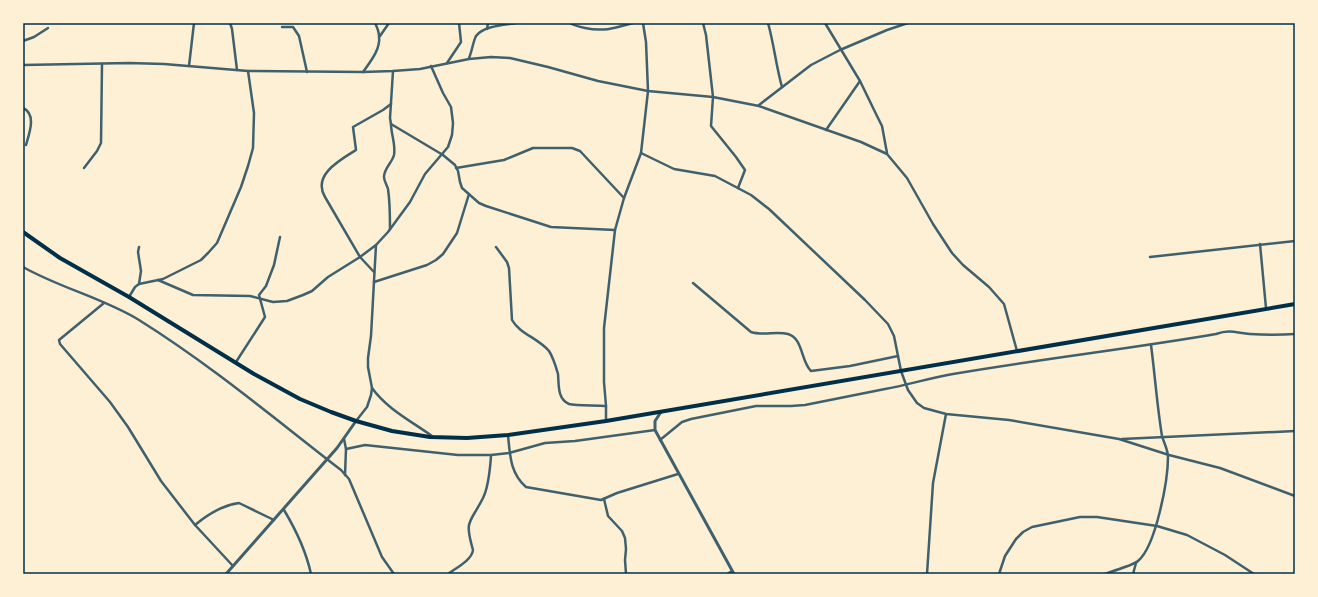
<svg xmlns="http://www.w3.org/2000/svg" width="1318" height="597" viewBox="0 0 1318 597" font-family="'IBM Plex Sans',sans-serif">
<rect width="100%" height="100%" fill="#fdf0d5"/>
<g fill="none" stroke-linecap="round" stroke-linejoin="round">
<!-- minor -->
<g stroke="#3f606c" stroke-width="2.5">
<polyline points="230,23 232,29 237,70"/>
<path d="M570 23C575 26 580 27 585 28 604 32 615 28 633 23"/>
<polyline points="703,23 706,35 713,97 711,126 736,157 745,170 738,188"/>
<path d="M768 23C774 44 776 66 782 87"/>
<polyline points="825,23 860,81 877,116 882,126 887,153"/>
<polyline points="282,27 293,27 299,36 307,72"/>
<polyline points="487,29 488,23"/>
<polyline points="380,36 389,23"/>
<polyline points="23,41 34,37 48,28"/>
<path d="M469 58C472 51 473 42 476 36 483 26 504 25 516 23"/>
<polyline points="447,63 461,42 459,23"/>
<polyline points="23,65 129,63 164,64 248,71 363,72 393,71 420,69 469,59 491,57 510,58 548,67 598,81 648,91 713,97 759,106 861,142 887,154 907,178 933,224 952,253 963,265 989,287 1004,304 1017,351"/>
<polyline points="189,66 194,23"/>
<polyline points="393,71 390,118 391,124 443,155 455,165 458,171 460,182 462,188 479,203 486,206 551,227 615,230"/>
<path d="M363 72C370 62 381 49 379 36 379 32 377 27 375 23"/>
<polyline points="759,105 811,65 840,50 887,30 908,23"/>
<path d="M23 108C37 114 29 134 26 145"/>
<polyline points="826,130 860,81"/>
<polyline points="641,153 674,169 715,176 751,195 769,209 865,300 888,324 894,336 901,371 908,390 917,403 924,408 946,414 1009,420 1119,439 1169,455 1220,468 1295,496"/>
<polyline points="84,168 97,151 101,143 102,64"/>
<polyline points="456,168 504,160 533,148 572,148 580,151 624,198"/>
<path d="M390 229C390 216 390 202 388 189 387 185 384 181 384 177 384 168 392 163 394 155 396 145 391 134 391 124"/>
<polyline points="1260,244 1266,308"/>
<path d="M496 247 507 262 509 268 512 320C520 334 538 338 549 351 553 357 556 367 558 374 559 384 557 399 569 404 577 406 597 405 606 406"/>
<polyline points="1150,257 1295,241"/>
<path d="M23 267C60 288 103 298 139 320 211 365 275 419 341 470L349 479 382 557 394 574"/>
<path d="M374 272 360 257 325 197C312 175 340 160 356 150L353 127 383 110 391 104"/>
<polyline points="158,280 193,295 250,296 273,302 287,301 303,295 312,291 328,277 360,257 376,245 388,232 410,202 425,174 448,147 452,135 453,123 451,107 443,93 431,66"/>
<polyline points="374,282 427,265 436,260 443,254 457,233 469,194"/>
<path d="M693 283 751 332C763 336 776 331 788 334 803 338 801 362 811 371L850 366 898 356"/>
<polyline points="139,284 141,271 138,252 139,247"/>
<polyline points="129,297 135,287 139,284 163,279 201,260 208,253 217,243 241,187 248,166 253,148 254,113 248,71"/>
<polyline points="104,303 59,340 60,344 110,402 128,427 161,481 195,525 233,566"/>
<polyline points="236,362 265,317 259,295 266,286 274,265 280,237"/>
<path d="M372 388C387 409 411 421 432 436"/>
<polyline points="356,421 367,407 371,395 372,388 368,367 368,358 371,336 376,245"/>
<polyline points="606,421 606,406 604,382 604,328 615,230 624,198 641,153 648,91 646,42 643,23"/>
<path d="M508 435C510 455 510 473 526 487L601 500 617 493 678 474"/>
<polyline points="344,439 346,449 345,475"/>
<polyline points="1122,439 1295,431"/>
<path d="M660 440 682 422 691 419 756 406H791L805 405 885 389C907 385 930 378 953 374 1040 359 1129 349 1216 334 1230 329 1237 333 1250 334 1265 335 1280 335 1295 334"/>
<polyline points="346,449 365,445 458,455 491,455 509,453 545,443 575,441 655,430"/>
<polyline points="604,499 608,516 622,531 625,538 626,549 625,560 626,574"/>
<path d="M284 510C296 530 306 551 311 574"/>
<path d="M195 525C207 515 223 505 239 503L274 520"/>
<path d="M448 574C456 568 472 560 473 550 464 519 470 524 483 498 489 486 490 469 491 456"/>
<polyline points="727,574 732,571"/>
<polyline points="927,574 933,483 946,414"/>
<polyline points="999,574 1005,556 1016,539 1023,532 1032,527 1080,517 1097,517 1157,526 1187,535 1225,555 1254,574"/>
<path d="M1104 574C1110 572 1134 565 1138 561 1156 546 1168 480 1168 457 1168 450 1164 443 1162 436 1157 406 1155 375 1151 345"/>
<polyline points="1133,574 1136,563"/>
</g>
<!-- tertiary -->
<g stroke="#3f606c" stroke-width="3">
<polyline points="661,412 655,421 655,430 734,574"/>
<polyline points="226,574 337,448 356,421"/>
</g>
<!-- primary -->
<polyline stroke="#003049" stroke-width="4" points="23,232 60,258 129,297 254,374 300,399 331,412 356,421 392,431 430,437 467,438 508,435 606,421 1295,304"/>
</g>
<!-- border -->
<rect width="1318" height="597" fill="none" stroke="#fdf0d5" stroke-width="48"/>
<rect x="24" y="24" width="1270" height="549" fill="none" stroke="#003049" stroke-width="1.5"/>
</svg>
